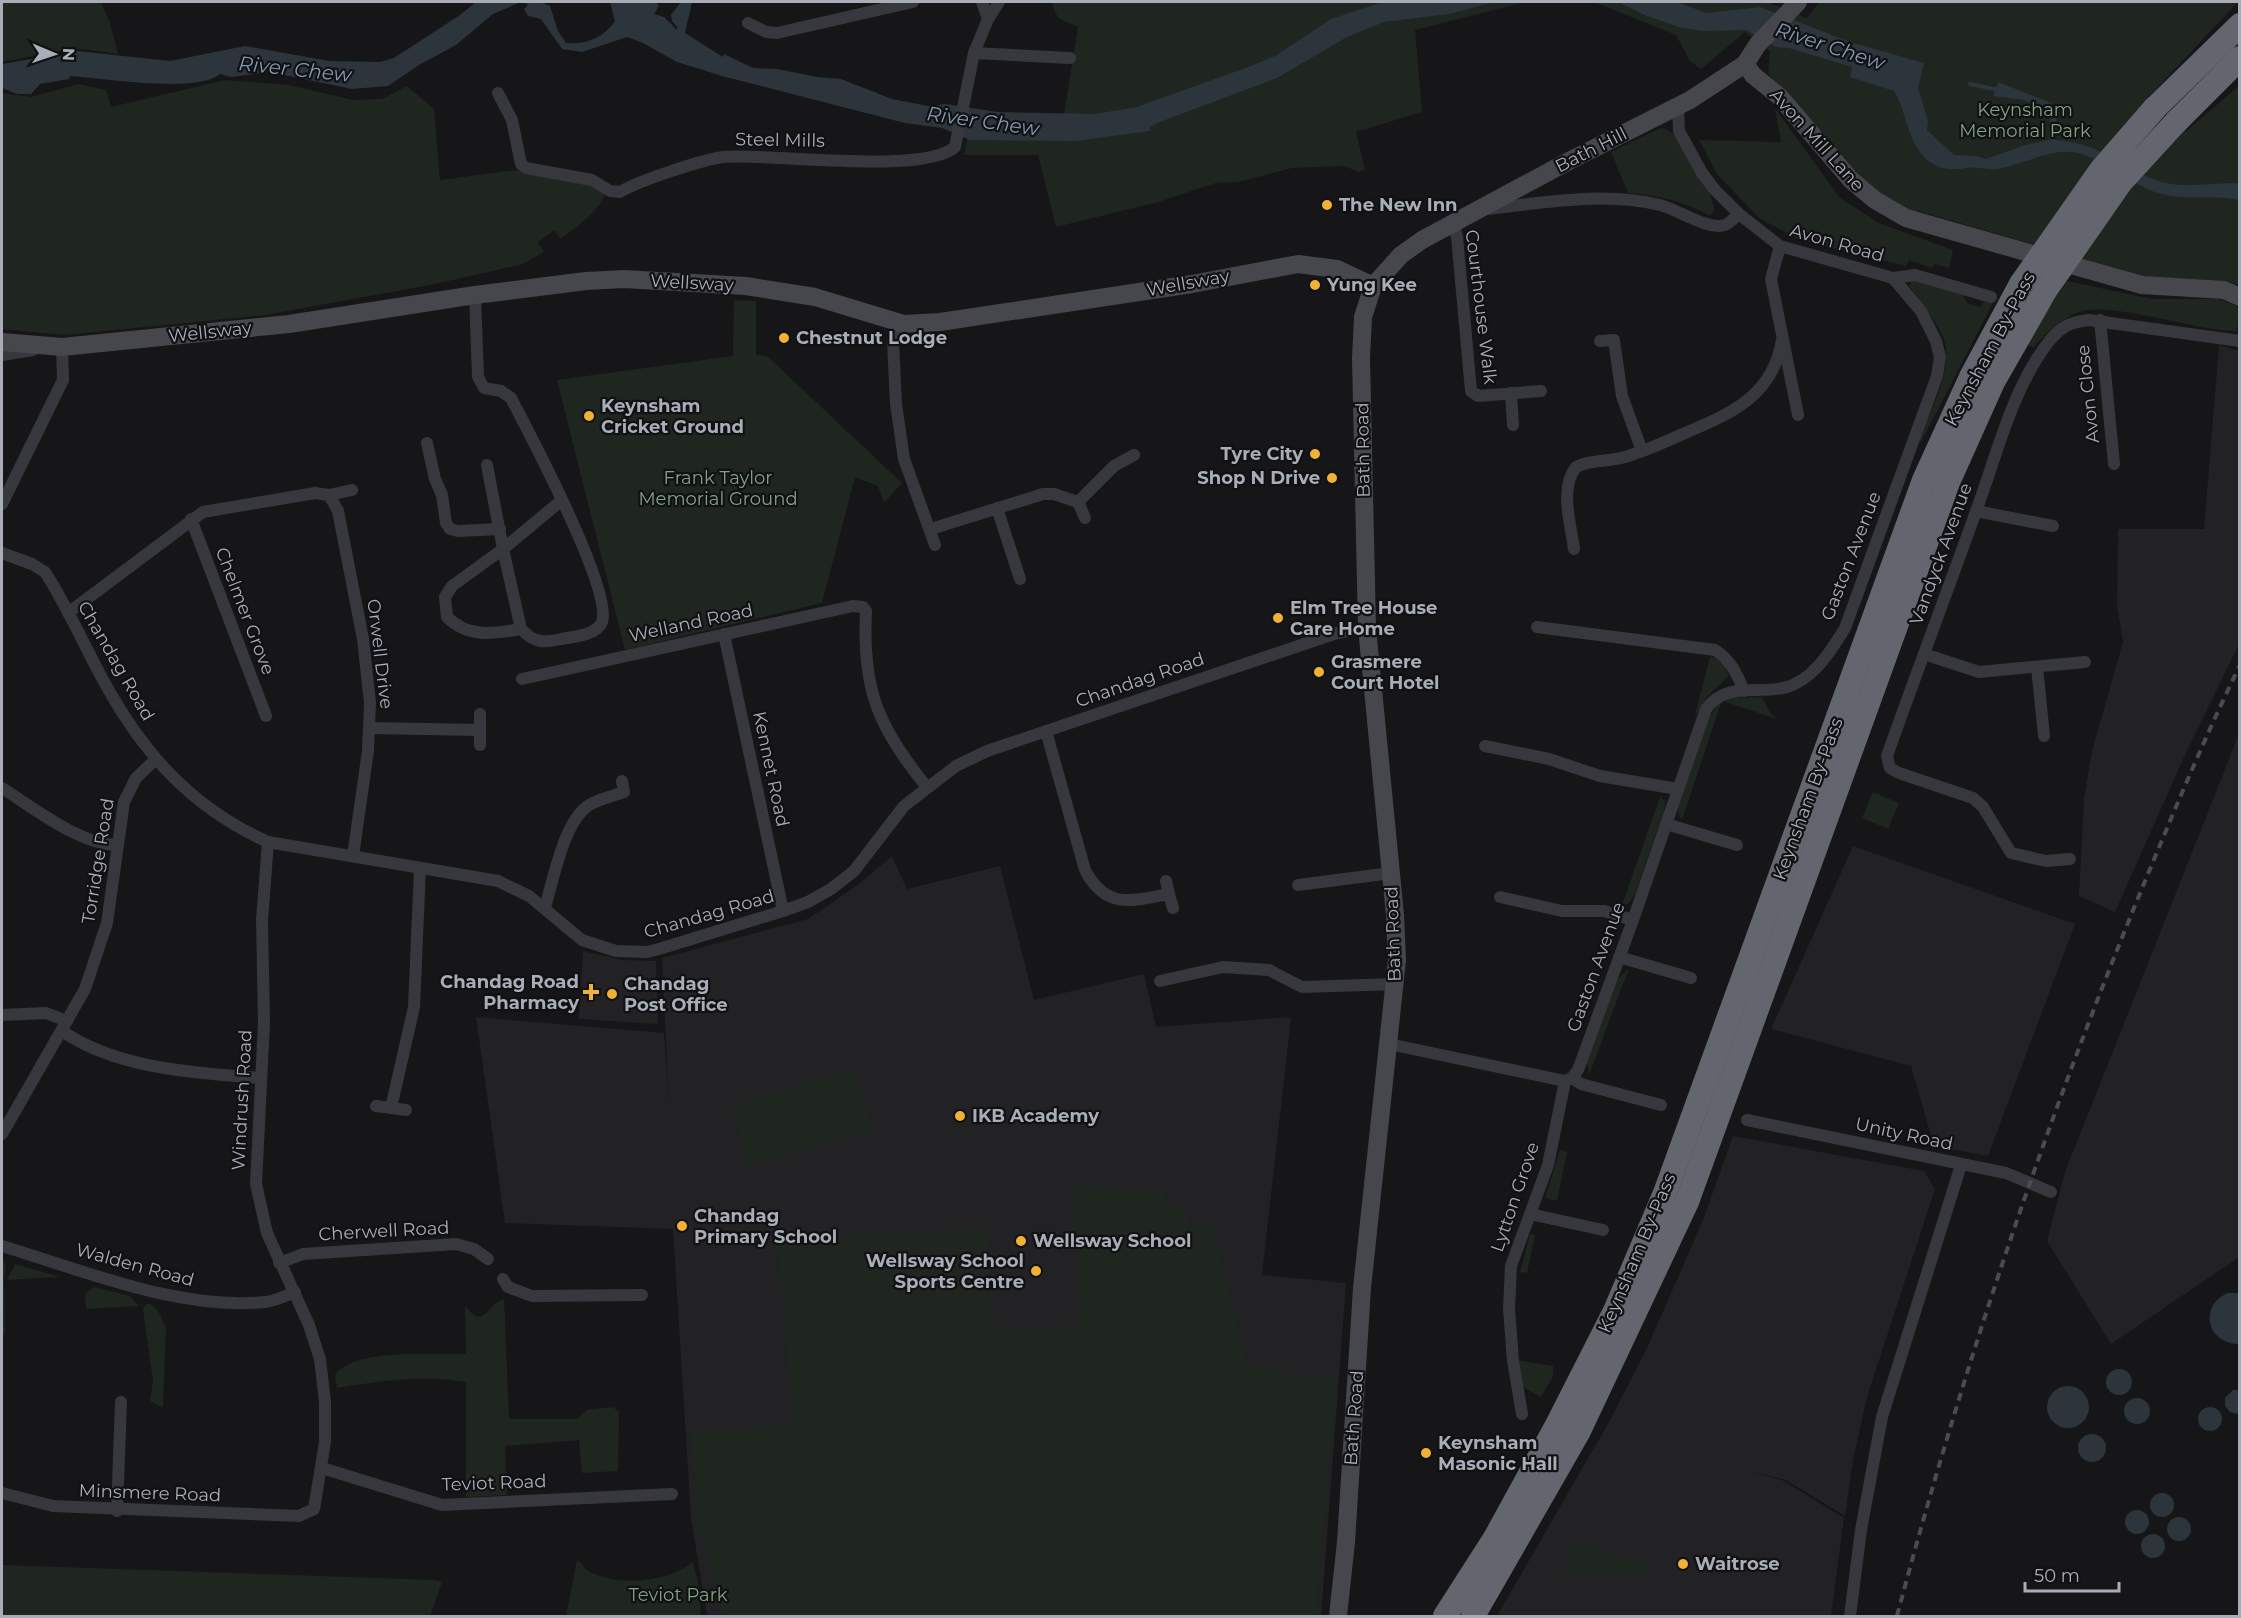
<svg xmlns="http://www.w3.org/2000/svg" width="2241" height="1618" viewBox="0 0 2241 1618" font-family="Montserrat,sans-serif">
<rect width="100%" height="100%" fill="#161618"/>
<!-- built -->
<g fill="#222225">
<polygon points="2219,345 2239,351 2239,644 2184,757 2115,912 2079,896 2084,799 2092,751 2123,642 2117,605 2118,529 2204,529"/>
<polygon points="2239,734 2239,1257 2111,1344 2047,1241 2065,1172"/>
<polygon points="1853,846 2075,924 1988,1156 1934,1146 1911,1066 1771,1029"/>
<polygon points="892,856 907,889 1000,866 1034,1000 1144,974 1156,1027 1291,1017 1262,1275 1346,1283 1321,1616 707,1616 691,1518 673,1229 505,1223 476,1017 664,1033 669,1105 662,958 808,919 859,884"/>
<polygon points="583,951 622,960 656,961 658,1024 579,1019"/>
<polygon points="1733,1136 1924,1171 1935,1189 1867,1397 1853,1460 1845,1516 1786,1480 1749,1471 1784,1481 1844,1518 1831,1616 1497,1616 1609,1422 1647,1348 1703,1220"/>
</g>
<!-- green -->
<g fill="#1e261f">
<polygon points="2,2 101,2 110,23 118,54 82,49 64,50 2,62"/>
<polygon points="1051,2 1525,2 1415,30 1422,112 1356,132 1365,169 1359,172 1344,166 1292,168 1238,182 1216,183 1158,202 1056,227 1038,155 964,155 967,139 1060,140 1078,27 1058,18"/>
<polygon points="1594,2 1767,2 1807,18 1819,2 2238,2 2145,101 2185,132 2239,86 2239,285 2227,281 2161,281 1918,211 1914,213 1858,181 1768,74 1770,51 1745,32 1701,69 1690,61 1676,35"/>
<path d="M225 80 289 85 353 100 382 99 407 86 434 109 440 180 516 170 598 186 606 190C602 210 576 227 561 239L554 230 538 242 544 252 523 264 435 284 265 315 65 335 2 329V93L31 97 79 84 106 90 111 107Z"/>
<polygon points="1775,108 1840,198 1879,223 1953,250 1949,268 1935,264 1932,268 1909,260 1906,266 1798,239 1759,218 1717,174 1699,140 1781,142"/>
<path d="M1661 128C1680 128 1716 194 1714 212L1709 215C1682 201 1658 195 1628 193L1611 152Z"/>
<path d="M1912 280 1962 293 1967 303 1980 307 1984 302 1994 301 1921 442 1919 440C1930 410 1955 369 1943 337 1935 319 1921 303 1909 286Z"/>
<path d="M2067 281 2152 299H2218L2235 305 2239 311 2237 331C2199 332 2106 299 2076 313 2059 321 2045 334 2033 348L2026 343Z"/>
<polygon points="734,300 756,301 756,355 767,356 902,483 884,503 878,486 855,477 822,603 625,650 557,380 733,356"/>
<path d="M1710 657C1720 657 1729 667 1728 677L1706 698 1694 719Z"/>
<polygon points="1762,697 1771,714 1777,719 1726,702 1726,698"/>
<polygon points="1722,700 1682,820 1678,813 1679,805 1709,717"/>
<polygon points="1873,792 1899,803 1888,829 1862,818"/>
<polygon points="1660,797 1665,801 1664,811 1635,894 1630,902 1621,908"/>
<polygon points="1629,968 1589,1075 1587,1061 1616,981"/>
<polygon points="855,1069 873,1130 749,1166 731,1105"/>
<polygon points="1560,1150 1567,1152 1557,1201 1545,1198"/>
<polygon points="1072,1186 1164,1190 1166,1201 1173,1200 1175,1211 1185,1208 1190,1227 1204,1225 1214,1231 1246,1360 1265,1371 1338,1379 1315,1616 724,1616 697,1522 690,1432 793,1425 777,1239 987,1228 995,1332 1080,1324"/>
<polygon points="1530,1234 1535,1235 1527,1273 1520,1272"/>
<polygon points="2,1259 6,1266 4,1279 5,1333 2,1338"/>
<polygon points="15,1264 61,1277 7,1280"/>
<polygon points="94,1287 130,1296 139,1306 86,1309 85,1294"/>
<path d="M504 1299 509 1419H577L587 1410 613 1407 619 1412 618 1471 582 1473 579 1440 505 1446 507 1495 466 1497V1382C423 1374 380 1381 337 1388L335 1375C353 1348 435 1355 466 1354L465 1305C484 1332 486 1304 504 1299Z"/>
<polygon points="146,1304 151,1304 158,1311 166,1328 163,1408 150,1401 153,1381 143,1309"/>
<polygon points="1516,1360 1553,1366 1553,1376 1541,1397 1521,1386"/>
<polygon points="1584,1544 1650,1567 1649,1579 1619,1572 1560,1576 1576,1545"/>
<path d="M577 1560C583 1563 584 1569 590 1572 620 1587 668 1582 693 1562L699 1587 701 1616H566Z"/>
<polygon points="2,1565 435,1580 442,1582 430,1616 2,1616"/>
</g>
<!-- water -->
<g fill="#2c353c">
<path d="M476 2H521L493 14 456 45 419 65 388 86 352 89 270 72 231 77 220 74C196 94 102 78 70 76L69 79 40 84 31 94H17L2 88V64L77 51 170 61 245 46 329 61 380 62 394 58 460 15Z"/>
<path d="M525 2H541L550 6 558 31 566 43C585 45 604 38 615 21L610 2H656L659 6 654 14 664 17 676 29 678 28 672 21 671 15 681 2H692L685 33 723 57 724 54 753 68 777 69 817 77 841 79 892 99 928 106 946 104 997 112 1095 114 1137 107 1251 66 1275 56 1331 19 1380 3 1494 2 1449 14 1384 22 1347 37 1277 78 1157 123 1150 127V131L1076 141 970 140 942 128 905 123 722 76 677 62 643 43 627 37 582 52 562 49 541 19 528 16 524 9 528 5Z"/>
<path d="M1618 2H1677L1707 13 1760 7 1850 42 1924 63 1918 88 1928 121 1927 130 1954 155 1976 156 1986 159 2025 145 2049 140 2050 117 2046 109 2023 100 1993 96 1998 82 2051 103 2057 112 2055 140C2100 143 2115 164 2153 179 2179 190 2211 183 2239 183V200C2212 194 2185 201 2158 193 2131 185 2097 154 2072 152 2047 150 2022 165 1997 169 1987 170 1975 166 1966 168 1957 170 1943 170 1935 165 1907 150 1908 113 1894 91L1850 77 1852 67 1789 48 1776 47 1746 30 1704 31 1682 28 1647 16Z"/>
<path d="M2228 1293H2239L2240 1344H2237C2206 1342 2199 1305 2228 1293Z"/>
<circle cx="2119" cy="1382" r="13"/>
<circle cx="2068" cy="1407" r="21"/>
<polygon points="2233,1390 2239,1390 2238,1414 2230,1412 2225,1406 2225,1398"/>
<circle cx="2137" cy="1411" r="13"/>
<circle cx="2210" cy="1419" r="12"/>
<circle cx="2092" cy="1448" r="14"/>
<circle cx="2162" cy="1505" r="12"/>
<circle cx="2137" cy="1522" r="12"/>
<circle cx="2179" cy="1529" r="12"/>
<circle cx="2153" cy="1546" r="12"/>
</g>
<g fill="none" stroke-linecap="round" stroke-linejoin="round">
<!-- stream -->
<polyline stroke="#2c353c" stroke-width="4" points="1970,84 1999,90"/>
<!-- street -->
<g stroke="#37383d" stroke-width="12">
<polyline points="982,2 988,19"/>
<polyline points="748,23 766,32 777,33 913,2"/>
<polyline points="974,53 1070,58"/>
<path d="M498 93 512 120 521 164 526 168 592 180 610 191 620 192C638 181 704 159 724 157 772 153 924 175 955 147L974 53 988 19 999 2"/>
<polyline points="1678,106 1679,131 1702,173 1715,190 1739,214 1780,246 1893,278 1915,275 1991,297"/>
<path d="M1486 209C1544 203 1602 191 1660 205 1677 209 1709 231 1725 225 1730 223 1735 217 1739 214"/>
<polyline points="1453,223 1457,237 1471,391 1478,396 1541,391"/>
<polyline points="1780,246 1771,279 1798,415"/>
<path d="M475 295 478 377 484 388 501 391 511 398C529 433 613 590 602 622 597 635 573 637 561 639 544 643 534 643 521 629 493 634 468 638 447 617L445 597 452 586 503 549 487 465"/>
<polyline points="2100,320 2114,464"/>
<polyline points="897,323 893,341 896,404 904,459 935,545"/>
<polyline points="1600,341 1614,340 1622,396 1642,451"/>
<polyline points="2,355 33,350"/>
<polyline points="1511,393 1513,425"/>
<polyline points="427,443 435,479 442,495 446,523 450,529 458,531 500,529"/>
<polyline points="329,495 338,511 363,639 370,703 368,751 353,856"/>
<polyline points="1078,502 1085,518"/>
<polyline points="2,504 63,380 62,347"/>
<polyline points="997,508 1020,579"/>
<polyline points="1976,511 2053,526"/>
<polyline points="191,519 266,716"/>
<polyline points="931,529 1043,494 1054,494 1078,502 1114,466 1134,455"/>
<path d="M1574 549C1571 525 1559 488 1576 467 1591 459 1609 462 1625 457 1646 451 1665 442 1685 433 1733 413 1773 395 1782 340"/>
<path d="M2 553 32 564 45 572C67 606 83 643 102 678 142 752 190 807 268 842L498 881 529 896 582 940 616 951 647 952 659 949 783 911 808 902 831 889 854 871 904 806 956 766 987 751 1337 633 1367 628"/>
<polyline points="68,613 203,512 315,493 329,495 352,490"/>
<path d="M1537 627 1715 650C1731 660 1737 674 1744 691"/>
<polyline points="521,629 503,549 562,500"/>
<polyline points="724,634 783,911"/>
<polyline points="1924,654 1979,672 2085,662"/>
<polyline points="2037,667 2044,736"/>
<path d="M522 679 853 606 863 607 866 611C862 689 878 727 926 786"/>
<polyline points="370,728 480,730"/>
<path d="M1046 731 1085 870C1106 910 1132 901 1169 894L1173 908"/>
<polyline points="480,745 480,714"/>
<polyline points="1485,746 1549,759 1600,776 1678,789"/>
<path d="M2 788C34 808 80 845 118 845"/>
<polyline points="1666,824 1737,845"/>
<path d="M2070 859 2046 861 2011 853 1983 807 1973 798 1899 773 1890 768 1887 756C1917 671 1949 587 1979 503 1998 450 2013 389 2047 344 2059 328 2069 322 2089 320L2240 341"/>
<polyline points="1166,881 1169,894"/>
<polyline points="1298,885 1391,873"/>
<polyline points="1500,897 1562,911 1604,911 1633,920"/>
<path d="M545 907C554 879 564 816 593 803 602 798 614 796 624 792L622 781"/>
<polyline points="1619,957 1691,978"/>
<polyline points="1160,981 1223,967 1269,970 1302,987 1396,984"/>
<polyline points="2,1015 46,1013 67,1021"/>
<path d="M62 1031C117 1069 195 1073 261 1078"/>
<polyline points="1389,1044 1565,1081 1572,1078 1581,1084 1661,1105"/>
<path d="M1572 1078 1578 1070 1633 920 1706 709C1726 682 1754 694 1783 688 1812 682 1831 651 1845 628L1937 376 1940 357 1936 341 1921 311 1893 278"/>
<polyline points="376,1106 406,1110"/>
<polyline points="391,1108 414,1007 420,868"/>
<polyline points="1747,1120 2006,1173 2051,1192"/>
<polyline points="2,1134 85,989 107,923 124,802 136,778 156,759"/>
<polyline points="1530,1214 1603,1230"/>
<path d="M2 1246C82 1270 180 1311 265 1302 275 1301 286 1296 295 1292"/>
<polyline points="279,1263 303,1254 456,1244 474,1249 488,1259"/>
<polyline points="503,1279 508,1287 532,1296 642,1295"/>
<polyline points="1522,1414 1513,1361 1509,1309 1511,1266 1548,1165 1565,1081"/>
<polyline points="322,1468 442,1505 672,1494"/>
<polyline points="2,1493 53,1506 299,1516 314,1509 325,1442 325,1402 320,1359 309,1325 267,1233 256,1184 264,1023 262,920 268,842"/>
<polyline points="117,1511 121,1402"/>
<polyline points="1850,1616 1861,1530 1882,1417 1961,1165"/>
</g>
<!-- secondary -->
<g stroke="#45474d" stroke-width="18">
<polyline points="1745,64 1753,75 1780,97 1851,180 1875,200 1906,218 2142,285 2224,290 2240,297"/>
<polyline points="2,342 62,347 289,324 475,295 586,281 624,279 746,286 815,297 904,324 940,322 1192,284 1298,264 1337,269 1373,286"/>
<polyline points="1338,1616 1346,1542 1362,1288 1397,960 1395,915 1367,628 1361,358 1363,317 1373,286 1401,255 1422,240 1567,162 1690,100 1745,64 1758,44 1798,2"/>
</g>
<!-- highway -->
<g stroke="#63666e" stroke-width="24">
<polyline points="2155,108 2240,25"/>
<polyline points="2176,122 2240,58"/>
<polyline points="1445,1616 1495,1538 1557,1425 1615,1311 1665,1193 1924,480 1971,377 2021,284"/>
<polyline points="1473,1616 1579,1431 1687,1202 1949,480 1993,382 2045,291"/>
</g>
<!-- rail -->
<path stroke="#4a4c52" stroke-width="4" stroke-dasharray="8 6" stroke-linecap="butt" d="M1897 1616C1961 1374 2041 1136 2136 903 2169 823 2202 743 2240 665"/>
<!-- highway-bridge -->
<g stroke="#63666e" stroke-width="24">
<polyline points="2021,284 2101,170 2155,108"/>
<polyline points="2045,291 2121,182 2176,122"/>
</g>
</g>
<!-- markers -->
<g fill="#f2b134" stroke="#111113" stroke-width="2">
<circle cx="1327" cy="205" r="6"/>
<circle cx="1315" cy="285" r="6"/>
<circle cx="784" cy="338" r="6"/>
<circle cx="589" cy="416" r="6"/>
<circle cx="1315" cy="454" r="6"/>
<circle cx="1332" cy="478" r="6"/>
<circle cx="1278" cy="618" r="6"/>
<circle cx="1319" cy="672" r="6"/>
<path d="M588 983h6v6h6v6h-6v6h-6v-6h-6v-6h6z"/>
<circle cx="612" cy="994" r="6"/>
<circle cx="960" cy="1116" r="6"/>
<circle cx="682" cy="1226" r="6"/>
<circle cx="1021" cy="1241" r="6"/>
<circle cx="1036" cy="1271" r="6"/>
<circle cx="1426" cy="1453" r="6"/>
<circle cx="1683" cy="1564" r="6"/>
</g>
<g text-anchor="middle" stroke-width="4.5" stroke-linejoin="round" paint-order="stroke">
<!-- park labels -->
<g font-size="18" fill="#7fa381" stroke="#111113">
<text x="2025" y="116">Keynsham<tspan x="2025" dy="21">Memorial Park</tspan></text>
<text x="718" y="484">Frank Taylor<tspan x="718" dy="21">Memorial Ground</tspan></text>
<text x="678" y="1601">Teviot Park</text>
</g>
<!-- street labels -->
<g font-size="18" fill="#a8adb8" stroke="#111113">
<text transform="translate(780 140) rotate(1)" y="6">Steel Mills</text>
<text transform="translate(1817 140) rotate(48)" y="6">Avon Mill Lane</text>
<text transform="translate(1591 150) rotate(-27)" y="6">Bath Hill</text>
<text transform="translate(1837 243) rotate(16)" y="6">Avon Road</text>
<text transform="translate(692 283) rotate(3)" y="6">Wellsway</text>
<text transform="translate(1188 283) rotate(-10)" y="6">Wellsway</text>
<text transform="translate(1481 307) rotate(83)" y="6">Courthouse Walk</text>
<text transform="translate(210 332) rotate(-6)" y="6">Wellsway</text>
<text transform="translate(1990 349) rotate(-62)" y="6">Keynsham By-Pass</text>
<text transform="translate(2088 394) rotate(-96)" y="6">Avon Close</text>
<text transform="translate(1363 450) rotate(-91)" y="6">Bath Road</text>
<text transform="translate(1941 554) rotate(-70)" y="6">Vandyck Avenue</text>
<text transform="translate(1851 556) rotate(-69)" y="6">Gaston Avenue</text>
<text transform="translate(245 611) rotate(69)" y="6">Chelmer Grove</text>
<text transform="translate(691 623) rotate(-12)" y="6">Welland Road</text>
<text transform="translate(380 654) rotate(83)" y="6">Orwell Drive</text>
<text transform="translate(116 661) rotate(60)" y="6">Chandag Road</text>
<text transform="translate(1140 680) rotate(-19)" y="6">Chandag Road</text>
<text transform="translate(771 769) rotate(78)" y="6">Kennet Road</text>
<text transform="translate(1808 799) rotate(-70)" y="6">Keynsham By-Pass</text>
<text transform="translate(98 861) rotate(-81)" y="6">Torridge Road</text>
<text transform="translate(709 914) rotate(-16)" y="6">Chandag Road</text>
<text transform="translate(1393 934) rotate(-92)" y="6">Bath Road</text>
<text transform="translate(1596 967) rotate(-70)" y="6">Gaston Avenue</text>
<text transform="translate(242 1100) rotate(-87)" y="6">Windrush Road</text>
<text transform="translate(1904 1134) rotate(12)" y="6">Unity Road</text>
<text transform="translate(1515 1197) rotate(-71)" y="6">Lytton Grove</text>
<text transform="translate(384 1231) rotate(-3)" y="6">Cherwell Road</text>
<text transform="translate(1637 1253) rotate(-67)" y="6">Keynsham By-Pass</text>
<text transform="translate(135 1265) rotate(15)" y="6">Walden Road</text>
<text transform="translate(1354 1418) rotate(-86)" y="6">Bath Road</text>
<text transform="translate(494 1483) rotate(-2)" y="6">Teviot Road</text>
<text transform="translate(150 1493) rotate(2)" y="6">Minsmere Road</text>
</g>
<!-- poi labels -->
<g font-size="18" font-weight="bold" fill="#a8adb8" stroke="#111113" text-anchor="start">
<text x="1339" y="211">The New Inn</text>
<text x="1327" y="291">Yung Kee</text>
<text x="796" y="344">Chestnut Lodge</text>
<text x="601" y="412">Keynsham<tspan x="601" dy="21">Cricket Ground</tspan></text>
<text x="1303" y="460" text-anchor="end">Tyre City</text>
<text x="1320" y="484" text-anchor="end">Shop N Drive</text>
<text x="1290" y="614">Elm Tree House<tspan x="1290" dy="21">Care Home</tspan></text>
<text x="1331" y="668">Grasmere<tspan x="1331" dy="21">Court Hotel</tspan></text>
<text x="579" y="988" text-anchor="end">Chandag Road<tspan x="579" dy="21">Pharmacy</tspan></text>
<text x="624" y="990">Chandag<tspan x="624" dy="21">Post Office</tspan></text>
<text x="972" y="1122">IKB Academy</text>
<text x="694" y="1222">Chandag<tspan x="694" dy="21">Primary School</tspan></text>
<text x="1033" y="1247">Wellsway School</text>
<text x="1024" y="1267" text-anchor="end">Wellsway School<tspan x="1024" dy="21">Sports Centre</tspan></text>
<text x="1438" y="1449">Keynsham<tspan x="1438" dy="21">Masonic Hall</tspan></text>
<text x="1695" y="1570">Waitrose</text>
</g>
<!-- water labels -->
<g font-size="20" font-style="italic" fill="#7f9bb3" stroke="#111113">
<text transform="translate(1830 46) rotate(18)" y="7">River Chew</text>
<text transform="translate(295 69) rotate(6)" y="7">River Chew</text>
<text transform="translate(983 121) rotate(8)" y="7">River Chew</text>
</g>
</g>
<!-- border -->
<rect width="2241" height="1618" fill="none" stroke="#a8adb8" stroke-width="6"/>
<!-- north arrow -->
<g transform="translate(54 54) rotate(92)" stroke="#111113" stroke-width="4.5" paint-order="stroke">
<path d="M0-4.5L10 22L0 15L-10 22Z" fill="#a8adb8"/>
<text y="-9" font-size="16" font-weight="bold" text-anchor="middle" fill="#a8adb8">N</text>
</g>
<!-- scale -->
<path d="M2025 1582v9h94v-9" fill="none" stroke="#a8adb8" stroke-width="3"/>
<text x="2034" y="1582" font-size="18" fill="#a8adb8" stroke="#111113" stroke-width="4.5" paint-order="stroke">50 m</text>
</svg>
